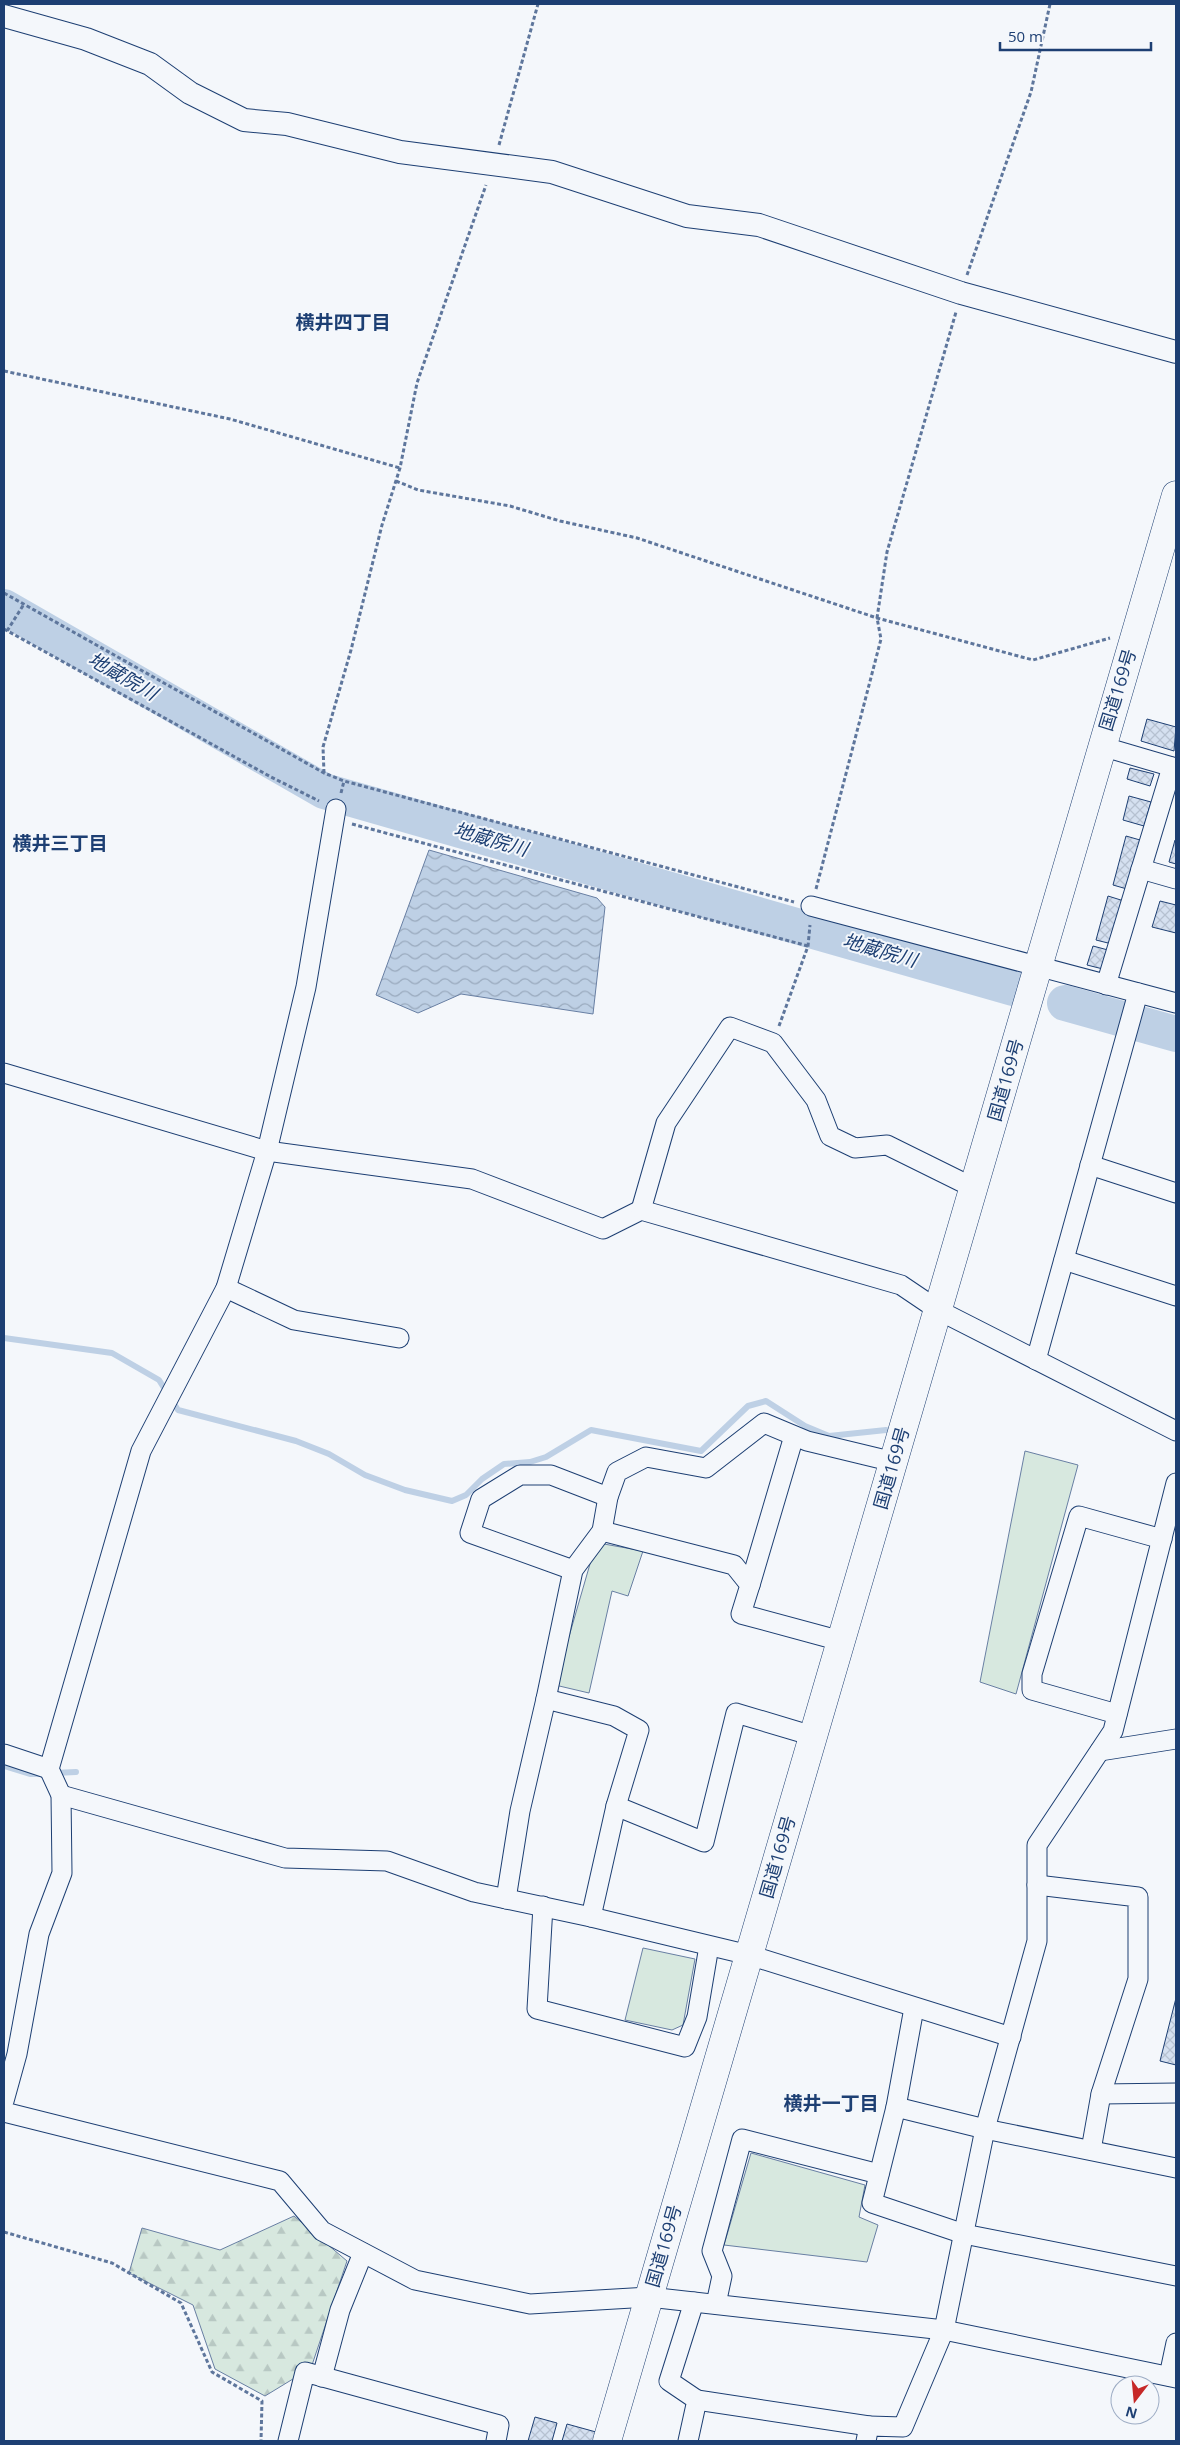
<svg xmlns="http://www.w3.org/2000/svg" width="1180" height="2445" viewBox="0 0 1180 2445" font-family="'Open Sans','Noto Sans JP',sans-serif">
<defs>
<pattern id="forest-firs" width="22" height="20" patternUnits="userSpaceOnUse" patternTransform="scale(1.25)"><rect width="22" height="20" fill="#d7e8df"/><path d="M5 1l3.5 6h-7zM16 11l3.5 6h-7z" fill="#b8c8c3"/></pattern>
<pattern id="water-waves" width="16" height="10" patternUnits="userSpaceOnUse" patternTransform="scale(1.25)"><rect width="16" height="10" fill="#bed0e5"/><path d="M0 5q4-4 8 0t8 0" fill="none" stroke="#9aaabe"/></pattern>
<pattern id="building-cross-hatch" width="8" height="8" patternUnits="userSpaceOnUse" patternTransform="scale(1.25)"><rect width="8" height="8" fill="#d5e0f0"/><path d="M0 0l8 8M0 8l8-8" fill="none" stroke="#b6c1d1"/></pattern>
</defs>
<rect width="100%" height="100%" fill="#f4f7fb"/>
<!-- green -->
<g fill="#d7e8df" stroke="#687fa3">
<polygon points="1025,1451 1078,1465 1016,1694 980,1682"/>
<polygon points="604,1544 643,1551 628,1596 612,1591 589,1693 555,1685 592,1557"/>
<polygon points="643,1948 695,1959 683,2025 672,2030 625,2020"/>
<polygon points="751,2153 865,2185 859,2217 878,2225 867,2262 724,2245"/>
</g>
<!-- forest -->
<polygon fill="url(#forest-firs)" stroke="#687fa3" points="294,2216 347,2261 311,2368 265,2396 215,2369 193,2305 129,2273 142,2228 220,2250"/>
<!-- water -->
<polygon fill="url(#water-waves)" stroke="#687fa3" points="429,850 597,898 605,907 593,1014 461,994 418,1013 376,995"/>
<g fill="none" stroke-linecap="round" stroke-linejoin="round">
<!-- stream -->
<g stroke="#bed0e5" stroke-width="6">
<polyline points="4,1338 112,1353 159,1380 178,1410 296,1441 329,1454 365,1475 405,1490 452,1501 466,1495 482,1479 504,1464 530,1462 546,1457 591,1430 701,1451 748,1406 766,1401 805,1426 829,1436 886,1430"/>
<polyline points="4,1766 30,1774 41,1774"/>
<polyline points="54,1773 76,1772"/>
</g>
<!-- river -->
<g stroke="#bed0e5" stroke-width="36">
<polyline points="4,607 324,791 1013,988"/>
<polyline points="1065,1003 1176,1034"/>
</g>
</g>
<!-- building -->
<g fill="url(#building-cross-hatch)" stroke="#1d3f73">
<polygon points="1147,719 1176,727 1174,751 1141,741"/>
<polygon points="1130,768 1154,774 1150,786 1127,779"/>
<polygon points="1129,796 1151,802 1144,826 1123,820"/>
<polygon points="1126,836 1140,840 1127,889 1113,885"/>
<polygon points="1175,840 1176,840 1176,864 1169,862"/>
<polygon points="1108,896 1124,901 1112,944 1096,940"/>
<polygon points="1160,901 1176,905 1176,933 1152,927"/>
<polygon points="1093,946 1108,950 1103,969 1087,965"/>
<polygon points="1176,1998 1176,2065 1160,2061"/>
<polygon points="535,2417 557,2423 552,2441 528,2441"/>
<polygon points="567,2424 596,2432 593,2441 562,2441"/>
</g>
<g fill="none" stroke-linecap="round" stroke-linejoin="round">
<!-- minor casing -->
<g stroke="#1d3f73" stroke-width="21">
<g id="minor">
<polyline points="1101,746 1176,768"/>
<polyline points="1141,869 1176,879"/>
<polyline points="811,906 1176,1003"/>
<polyline points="1106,985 1172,767"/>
<polyline points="4,1073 267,1151 472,1179 603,1229 641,1210 901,1285 938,1310 1176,1431"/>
<polyline points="1090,1165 1176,1193"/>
<polyline points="641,1210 666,1123 730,1027 773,1043 816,1100 830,1136 855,1148 887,1145 974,1188"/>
<polyline points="1064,1260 1176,1296"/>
<polyline points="226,1288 294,1320 399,1338"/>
<polyline points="1036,1360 1138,993"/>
<polyline points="602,1531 734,1565 750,1585 741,1614 841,1641"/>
<polyline points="573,1570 470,1533 481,1499 520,1475 551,1475 608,1497"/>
<polyline points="750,1585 794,1436"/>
<polyline points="1117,1714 1032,1690 1032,1674 1079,1516 1162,1539"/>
<polyline points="1100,1751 1176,1739"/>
<polyline points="4,1754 49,1769"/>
<polyline points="61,1795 285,1858 387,1861 474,1892 591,1917 749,1955 1011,2037"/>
<polyline points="616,1806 704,1842 736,1713 813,1736"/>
<polyline points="1037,1885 1138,1897 1138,1979 1101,2094 1091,2150"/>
<polyline points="506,1899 520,1811 546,1699"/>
<polyline points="543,1906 537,2009 685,2047 697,2017 709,1946"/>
<polyline points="591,1917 616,1806 639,1730 614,1716 546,1699 573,1570 602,1531 608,1497 617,1472 646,1457 706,1468 764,1423 807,1441 894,1462"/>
<polyline points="914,2008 896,2107 872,2203 964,2234 1176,2276"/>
<polyline points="1101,2094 1176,2093"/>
<polyline points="4,2101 17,2054 39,1934 62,1873 61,1795 49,1769 141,1451 226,1288 267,1151 306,987 336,809"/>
<polyline points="896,2107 985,2129 1176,2168"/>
<polyline points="4,2112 280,2181 322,2231 415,2280 530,2304 649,2297 944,2330 1176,2378"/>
<polyline points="716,2304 722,2276 712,2251 742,2139 879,2174"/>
<polyline points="1169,2376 1176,2343"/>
<polyline points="322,2377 340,2310 363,2253"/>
<polyline points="697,2400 869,2426"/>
<polyline points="288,2441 305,2372 499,2425 496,2441"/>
<polyline points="688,2441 697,2400 669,2381 694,2302"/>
<polyline points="866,2441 869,2426 903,2427 944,2330 985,2129 1037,1941 1037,1845 1113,1731 1176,1483"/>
</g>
</g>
<!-- tertiary casing -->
<g stroke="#1d3f73" stroke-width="24">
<polyline id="tertiary" points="4,16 86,39 150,64 190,93 244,120 287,124 400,152 552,172 687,216 759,225 961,293 1176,352"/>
</g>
<!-- trunk casing -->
<g stroke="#1d3f73" stroke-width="29">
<polyline id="trunk" points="607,2441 1176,495"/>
</g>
<!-- path -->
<g stroke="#5e769c" stroke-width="3" stroke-dasharray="4 2.5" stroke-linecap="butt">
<polyline points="499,145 538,4"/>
<polyline points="967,275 1031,92 1050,4"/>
<polyline points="4,371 230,419 400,468"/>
<polyline points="396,481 418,490 510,506 560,521 637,538 877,618 1033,660 1110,638"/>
<polyline points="4,593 324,773 344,781 794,902"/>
<polyline points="4,629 271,777 319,801"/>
<polyline points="7,631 24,604"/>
<polyline points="324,773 323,747 351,650 382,525 400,468 417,383 486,185"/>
<polyline points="341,793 344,781"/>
<polyline points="352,824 808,946"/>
<polyline points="816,889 881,639 877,618 887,552 956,312"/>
<polyline points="779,1026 808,946 810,925"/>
<polyline points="4,2232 112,2263 181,2303 212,2372 262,2401 261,2441"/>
</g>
<!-- minor -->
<use href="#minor" stroke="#f4f7fb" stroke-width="19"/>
<!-- tertiary -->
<use href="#tertiary" stroke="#f4f7fb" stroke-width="22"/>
<!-- trunk -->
<use href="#trunk" stroke="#f4f7fb" stroke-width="28"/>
</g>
<g text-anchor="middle" stroke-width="4" stroke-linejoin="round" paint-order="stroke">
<!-- street labels -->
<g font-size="18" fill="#1d3f73" stroke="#f4f7fb">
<text transform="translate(1118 690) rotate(-73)" y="6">国道169号</text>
<text transform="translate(1006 1080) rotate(-74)" y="6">国道169号</text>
<text transform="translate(892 1468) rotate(-74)" y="6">国道169号</text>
<text transform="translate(778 1857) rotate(-74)" y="6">国道169号</text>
<text transform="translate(664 2246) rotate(-74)" y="6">国道169号</text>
</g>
<!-- neighbourhood labels -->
<g font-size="19" font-weight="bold" fill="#1d3f73" stroke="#f4f7fb">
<text x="343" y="329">横井四丁目</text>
<text x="60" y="850">横井三丁目</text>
<text x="831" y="2110">横井一丁目</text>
</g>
<!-- water labels -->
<g font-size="19" font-style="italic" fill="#1d3f73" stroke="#f4f7fb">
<text transform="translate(123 676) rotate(30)" y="7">地蔵院川</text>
<text transform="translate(491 839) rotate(16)" y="7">地蔵院川</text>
<text transform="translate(880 950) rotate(16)" y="7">地蔵院川</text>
</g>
</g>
<!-- border -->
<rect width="1180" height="2445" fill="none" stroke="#1d3f73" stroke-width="10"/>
<!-- north arrow -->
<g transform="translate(1135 2400) rotate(196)"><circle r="24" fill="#f4f7fb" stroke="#9eadc5"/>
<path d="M0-4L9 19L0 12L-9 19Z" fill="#c62828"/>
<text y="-8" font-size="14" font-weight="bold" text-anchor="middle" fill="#1d3f73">N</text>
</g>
<!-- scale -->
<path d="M1000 42v8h151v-8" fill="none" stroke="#1d3f73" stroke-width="2.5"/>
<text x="1008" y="42" font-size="15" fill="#1d3f73" stroke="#f4f7fb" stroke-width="4" paint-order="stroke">50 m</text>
</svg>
